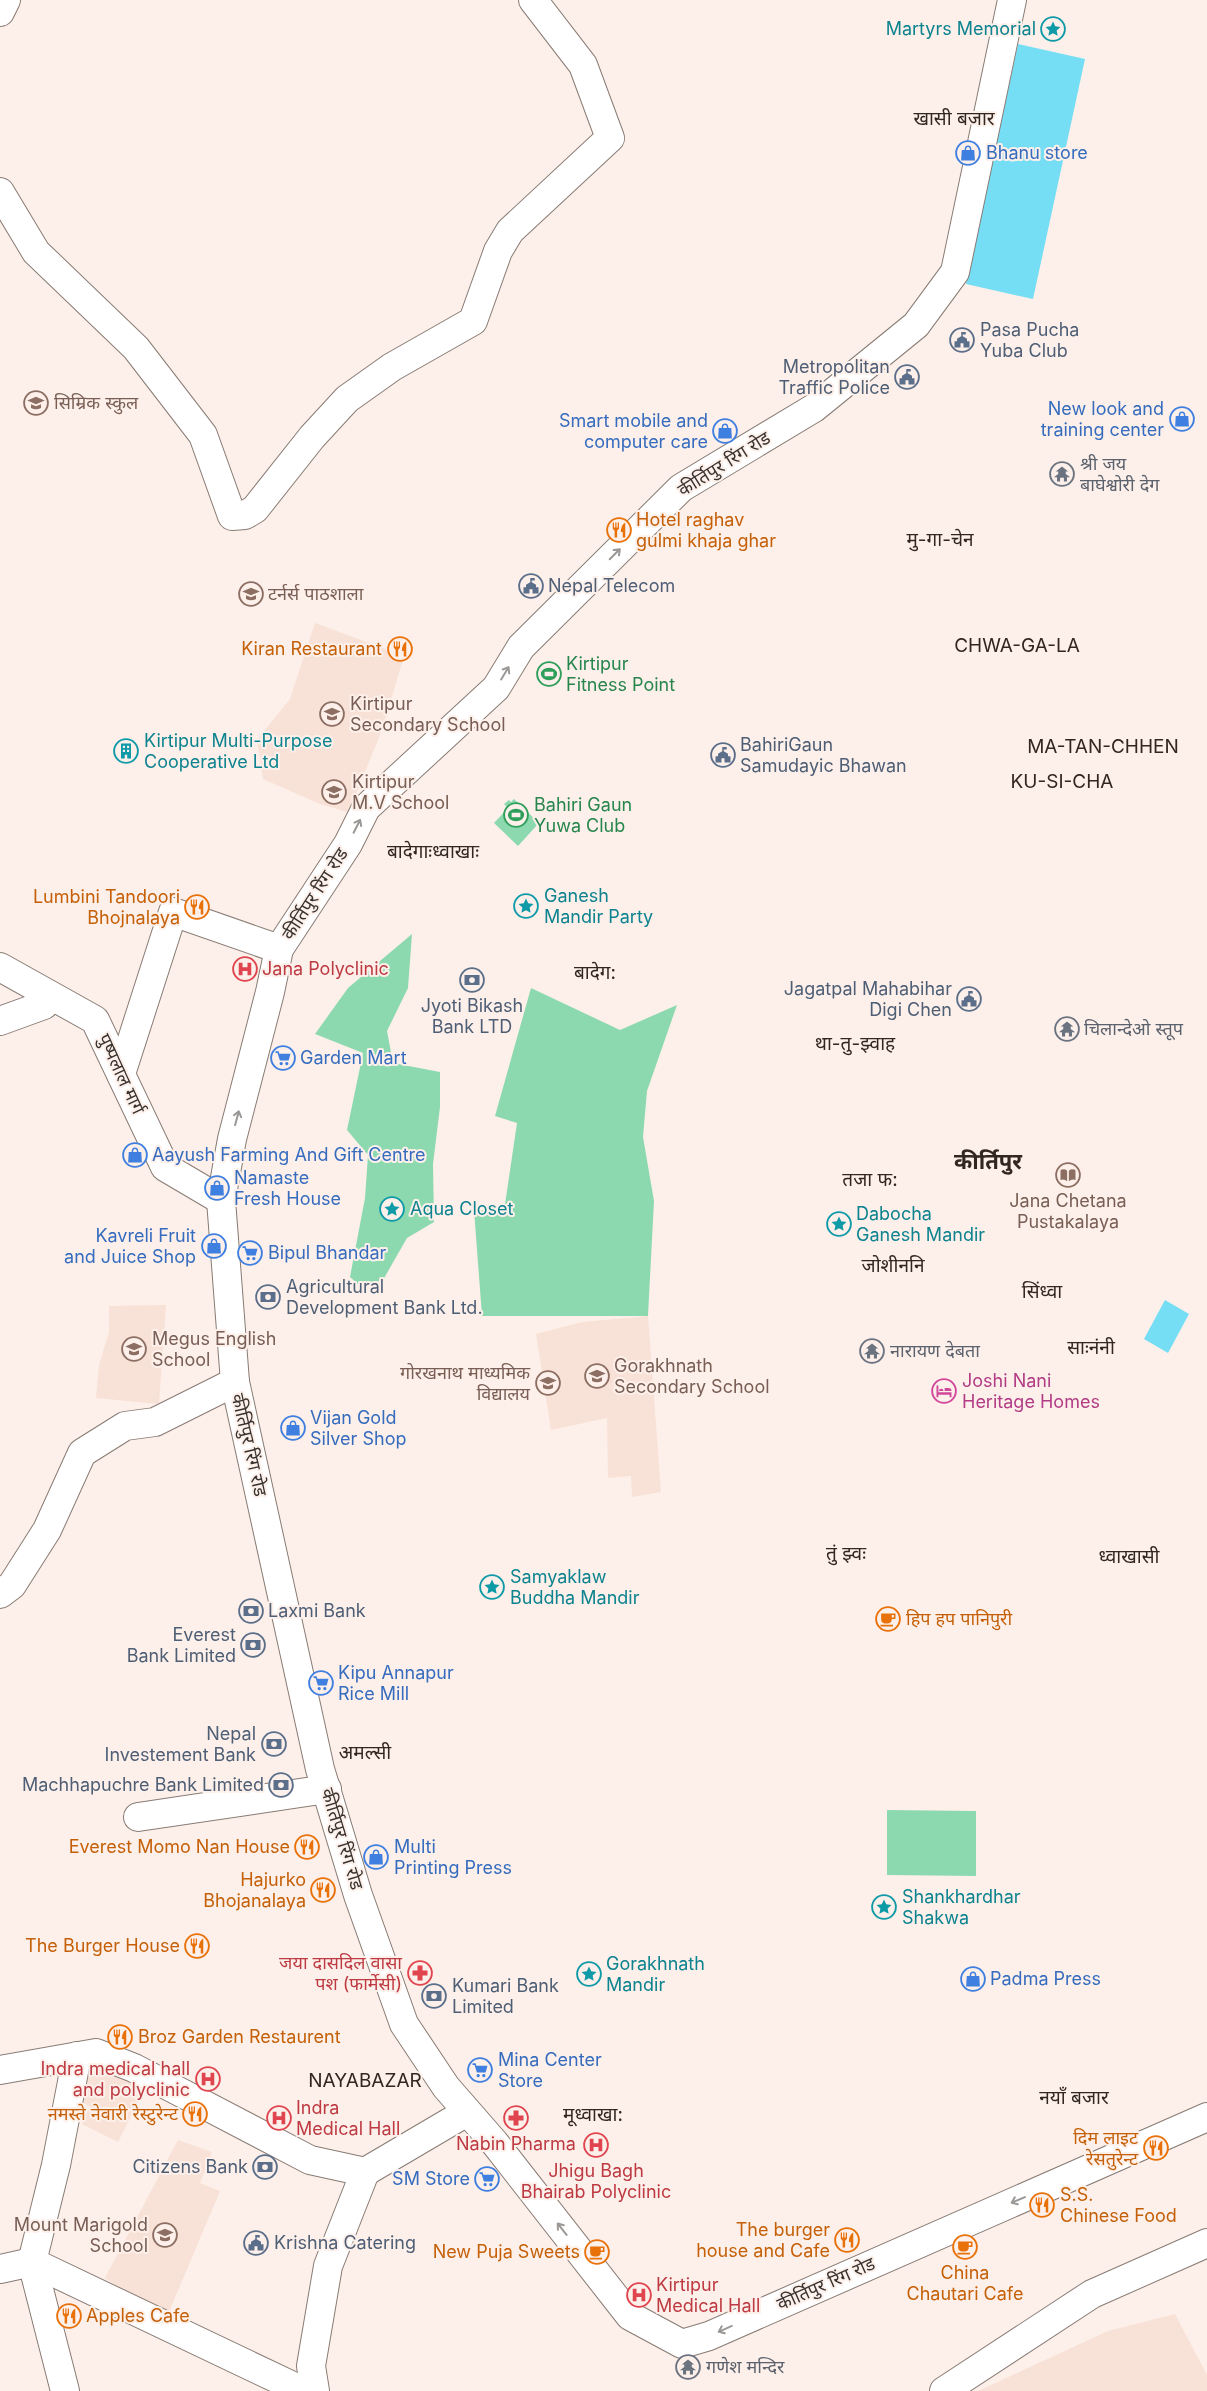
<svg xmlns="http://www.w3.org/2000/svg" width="1207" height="2391" viewBox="0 0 1207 2391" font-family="Inter,'Noto Sans Devanagari',sans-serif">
<rect width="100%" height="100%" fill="#fdf0ea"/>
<!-- built -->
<g fill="#f8e1d6">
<polygon points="315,623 404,656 382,730 356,794 354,814 320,804 263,779 257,740 290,699"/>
<polygon points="166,1305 159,1404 96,1398 99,1365 109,1332 109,1306"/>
<polygon points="648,1316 661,1492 632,1497 631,1476 608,1478 607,1418 551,1430 536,1334 582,1322"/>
<polygon points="97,2059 147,2084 118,2142 82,2124 90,2106 77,2100"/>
<polygon points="178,2140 212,2152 200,2183 220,2191 166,2319 105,2278"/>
<polygon points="1175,2314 1207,2375 1207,2391 978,2391 1108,2331"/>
</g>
<!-- green -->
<g fill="#8dd9af">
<polygon points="514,799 539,823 518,846 494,823 508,808 504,804 509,800 511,802"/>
<polygon points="412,934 408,988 387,1031 393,1063 440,1072 440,1107 433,1164 434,1222 407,1238 383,1280 360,1286 350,1277 365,1198 368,1155 347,1130 363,1053 315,1034 348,988"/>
<polygon points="531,988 620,1030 677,1005 647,1091 643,1137 654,1201 648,1316 482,1316 474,1210 504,1211 517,1123 495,1116"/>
<polygon points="887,1810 976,1811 976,1876 887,1875"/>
</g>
<!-- water -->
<g fill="#75def4">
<polygon points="1018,44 1085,59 1033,299 966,284"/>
<polygon points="1165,1300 1189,1314 1168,1353 1144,1339"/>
</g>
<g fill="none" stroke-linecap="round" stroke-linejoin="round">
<!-- minor casing -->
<g stroke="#887b74" stroke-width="30">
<g id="minor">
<polyline points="1012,0 955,272 916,325 814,408 681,488 521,647 496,688 366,808 348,844 279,949 270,992 232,1139 221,1200 235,1382 320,1769 358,1895 404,2024 446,2087 494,2142 630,2316 682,2344 709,2336 1207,2117"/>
<polyline points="0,12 6,0"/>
<polyline points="0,192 36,252 136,348 203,435 232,516 245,515 255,509 312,437 347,399 392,367 473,321 498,251 510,231 610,138 583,65 533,0"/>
<polyline points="0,967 95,1020 165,1167 221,1200"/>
<polyline points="0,1021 44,1005 51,996"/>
<polyline points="121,1074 173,912 279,949"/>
<polyline points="0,1594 12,1585 47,1530 82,1453 125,1426 155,1422 235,1382"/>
<polyline points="138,1817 327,1789"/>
<polyline points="77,2056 56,2165 32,2262 303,2391"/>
<polyline points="0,2070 96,2053 134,2068 310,2160 365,2172 467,2112"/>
<polyline points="0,2269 32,2262 65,2391"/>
<polyline points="315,2391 311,2366 328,2266 365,2172"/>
<polyline points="944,2391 1092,2294 1207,2243"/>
</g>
</g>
<!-- minor -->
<use href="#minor" stroke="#fff" stroke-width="28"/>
</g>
<!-- one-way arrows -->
<defs><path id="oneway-shaft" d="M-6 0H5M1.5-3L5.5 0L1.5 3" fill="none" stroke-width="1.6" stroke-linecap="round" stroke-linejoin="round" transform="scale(1.25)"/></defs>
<g stroke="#9b9896">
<use href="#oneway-shaft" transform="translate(615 554) rotate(-45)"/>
<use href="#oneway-shaft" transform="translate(505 673) rotate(-59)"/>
<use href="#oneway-shaft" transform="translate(357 826) rotate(-63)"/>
<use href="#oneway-shaft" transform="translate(237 1118) rotate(-75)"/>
<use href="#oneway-shaft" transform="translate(1018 2200) rotate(157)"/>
<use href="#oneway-shaft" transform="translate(562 2229) rotate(-128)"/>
<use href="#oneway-shaft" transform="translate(725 2329) rotate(156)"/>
</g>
<!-- icons -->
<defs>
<g id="sight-ring" transform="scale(1.25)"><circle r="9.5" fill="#fdf0ea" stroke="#0f9aa8" stroke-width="1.5"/><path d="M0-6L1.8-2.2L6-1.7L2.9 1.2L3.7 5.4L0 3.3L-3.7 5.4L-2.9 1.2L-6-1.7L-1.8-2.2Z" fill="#0f9aa8"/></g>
<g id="shop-ring" transform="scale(1.25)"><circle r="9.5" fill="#fdf0ea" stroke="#3f7fe0" stroke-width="1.5"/><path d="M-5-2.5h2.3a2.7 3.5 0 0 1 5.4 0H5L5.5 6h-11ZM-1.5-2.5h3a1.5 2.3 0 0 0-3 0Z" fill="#3f7fe0"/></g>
<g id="civic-ring" transform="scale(1.25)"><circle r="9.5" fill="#fdf0ea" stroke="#5c6f8a" stroke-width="1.5"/><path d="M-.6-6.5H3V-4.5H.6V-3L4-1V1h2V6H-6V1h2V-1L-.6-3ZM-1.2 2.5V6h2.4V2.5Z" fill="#5c6f8a"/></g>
<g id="school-ring" transform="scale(1.25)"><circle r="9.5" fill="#fdf0ea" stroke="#8d6e63" stroke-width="1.5"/><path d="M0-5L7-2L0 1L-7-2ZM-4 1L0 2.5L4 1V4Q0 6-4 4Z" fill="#8d6e63"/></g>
<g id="temple-ring" transform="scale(1.25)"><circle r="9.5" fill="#fdf0ea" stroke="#6b7280" stroke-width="1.5"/><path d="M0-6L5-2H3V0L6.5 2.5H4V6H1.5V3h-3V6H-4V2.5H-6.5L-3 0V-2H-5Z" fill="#6b7280"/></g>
<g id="restaurant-ring" transform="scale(1.25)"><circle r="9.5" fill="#fdf0ea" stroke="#e8710a" stroke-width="1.5"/><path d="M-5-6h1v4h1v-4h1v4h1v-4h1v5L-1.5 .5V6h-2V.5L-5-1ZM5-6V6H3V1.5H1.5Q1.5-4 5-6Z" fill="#e8710a"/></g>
<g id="stadium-ring" transform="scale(1.25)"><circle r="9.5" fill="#fdf0ea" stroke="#2e9e5b" stroke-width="1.5"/><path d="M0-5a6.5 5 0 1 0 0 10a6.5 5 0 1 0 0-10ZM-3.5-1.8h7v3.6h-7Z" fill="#2e9e5b"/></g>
<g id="building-ring" transform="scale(1.25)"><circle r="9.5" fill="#fdf0ea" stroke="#0f9aa8" stroke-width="1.5"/><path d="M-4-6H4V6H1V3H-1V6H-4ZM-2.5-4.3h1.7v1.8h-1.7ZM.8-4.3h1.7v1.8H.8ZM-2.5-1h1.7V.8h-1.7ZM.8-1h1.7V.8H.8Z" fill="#0f9aa8"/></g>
<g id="hospital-ring" transform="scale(1.25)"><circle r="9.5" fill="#fdf0ea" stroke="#e0444e" stroke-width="1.5"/><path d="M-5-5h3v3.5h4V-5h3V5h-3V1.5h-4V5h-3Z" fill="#e0444e"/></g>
<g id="bank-ring" transform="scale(1.25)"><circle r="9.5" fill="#fdf0ea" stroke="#5c6f8a" stroke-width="1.5"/><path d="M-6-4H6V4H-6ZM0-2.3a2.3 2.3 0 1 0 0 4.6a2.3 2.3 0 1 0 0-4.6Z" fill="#5c6f8a"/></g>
<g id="supermarket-ring" transform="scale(1.25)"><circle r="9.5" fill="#fdf0ea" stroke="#3f7fe0" stroke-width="1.5"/><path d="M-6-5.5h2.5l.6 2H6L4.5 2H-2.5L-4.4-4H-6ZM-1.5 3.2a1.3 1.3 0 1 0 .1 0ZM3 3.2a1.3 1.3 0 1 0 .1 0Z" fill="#3f7fe0"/></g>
<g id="library-ring" transform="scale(1.25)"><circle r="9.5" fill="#fdf0ea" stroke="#8d6e63" stroke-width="1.5"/><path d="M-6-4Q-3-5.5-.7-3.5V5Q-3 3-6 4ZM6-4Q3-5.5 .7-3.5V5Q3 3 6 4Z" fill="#8d6e63"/></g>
<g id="hotel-ring" transform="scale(1.25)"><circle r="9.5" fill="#fdf0ea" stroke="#d1479c" stroke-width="1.5"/><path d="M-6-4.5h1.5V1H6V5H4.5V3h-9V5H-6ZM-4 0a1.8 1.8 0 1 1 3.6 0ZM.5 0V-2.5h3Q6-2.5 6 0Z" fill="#d1479c"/></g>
<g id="cafe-ring" transform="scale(1.25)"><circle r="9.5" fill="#fdf0ea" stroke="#e8710a" stroke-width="1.5"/><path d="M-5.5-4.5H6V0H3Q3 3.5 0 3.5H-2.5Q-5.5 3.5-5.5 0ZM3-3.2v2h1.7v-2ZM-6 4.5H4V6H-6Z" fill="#e8710a"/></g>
<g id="pharmacy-ring" transform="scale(1.25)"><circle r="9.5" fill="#fdf0ea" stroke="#e0444e" stroke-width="1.5"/><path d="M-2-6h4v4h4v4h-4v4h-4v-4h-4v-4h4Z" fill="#e0444e"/></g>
</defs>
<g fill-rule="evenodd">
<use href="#sight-ring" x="1053" y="29"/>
<use href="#shop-ring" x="968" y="153"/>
<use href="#civic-ring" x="962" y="340"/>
<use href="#civic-ring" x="907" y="377"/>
<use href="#school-ring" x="36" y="403"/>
<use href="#shop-ring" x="1182" y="419"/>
<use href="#shop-ring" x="725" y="431"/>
<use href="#temple-ring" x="1062" y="474"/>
<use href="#restaurant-ring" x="619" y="530"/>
<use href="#civic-ring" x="531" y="586"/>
<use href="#school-ring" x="251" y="594"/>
<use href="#restaurant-ring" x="400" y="649"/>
<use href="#stadium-ring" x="549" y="674"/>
<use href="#school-ring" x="332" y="714"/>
<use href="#building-ring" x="126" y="751"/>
<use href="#civic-ring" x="723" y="755"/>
<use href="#school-ring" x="334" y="792"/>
<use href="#stadium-ring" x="516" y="815"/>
<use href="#sight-ring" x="526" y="906"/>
<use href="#restaurant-ring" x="197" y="907"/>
<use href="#hospital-ring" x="245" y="969"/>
<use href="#bank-ring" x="472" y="980"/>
<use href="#civic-ring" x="969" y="999"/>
<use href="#temple-ring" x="1067" y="1029"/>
<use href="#supermarket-ring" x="283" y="1058"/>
<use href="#shop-ring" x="135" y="1155"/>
<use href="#library-ring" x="1068" y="1175"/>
<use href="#shop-ring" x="217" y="1188"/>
<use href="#sight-ring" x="392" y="1209"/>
<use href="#sight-ring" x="839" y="1224"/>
<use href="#shop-ring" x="214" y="1246"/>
<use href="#supermarket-ring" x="250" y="1253"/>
<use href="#bank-ring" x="268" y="1297"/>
<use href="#school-ring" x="134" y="1349"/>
<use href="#temple-ring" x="872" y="1351"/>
<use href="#school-ring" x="597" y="1376"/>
<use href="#school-ring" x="548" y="1383"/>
<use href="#hotel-ring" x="944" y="1391"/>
<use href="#shop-ring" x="293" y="1428"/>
<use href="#sight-ring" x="492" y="1587"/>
<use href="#bank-ring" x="251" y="1611"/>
<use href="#cafe-ring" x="888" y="1619"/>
<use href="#bank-ring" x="253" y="1645"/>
<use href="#supermarket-ring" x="321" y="1683"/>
<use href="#bank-ring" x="274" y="1744"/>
<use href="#bank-ring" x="281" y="1785"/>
<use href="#restaurant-ring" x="307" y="1847"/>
<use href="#shop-ring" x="376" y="1857"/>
<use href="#restaurant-ring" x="323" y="1890"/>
<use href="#sight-ring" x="884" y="1907"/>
<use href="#restaurant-ring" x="197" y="1946"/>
<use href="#pharmacy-ring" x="420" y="1973"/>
<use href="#sight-ring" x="589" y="1974"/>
<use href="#shop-ring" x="973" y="1979"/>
<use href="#bank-ring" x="434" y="1996"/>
<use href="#restaurant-ring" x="120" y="2037"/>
<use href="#supermarket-ring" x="480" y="2070"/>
<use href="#hospital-ring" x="208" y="2079"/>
<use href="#restaurant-ring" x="195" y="2114"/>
<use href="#hospital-ring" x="279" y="2118"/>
<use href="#pharmacy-ring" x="516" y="2118"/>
<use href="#hospital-ring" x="596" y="2145"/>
<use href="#restaurant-ring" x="1156" y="2148"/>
<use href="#bank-ring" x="265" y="2167"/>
<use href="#supermarket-ring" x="487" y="2179"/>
<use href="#restaurant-ring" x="1042" y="2205"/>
<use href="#school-ring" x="165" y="2235"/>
<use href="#restaurant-ring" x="847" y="2240"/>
<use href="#civic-ring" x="256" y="2243"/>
<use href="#cafe-ring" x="965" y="2247"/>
<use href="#cafe-ring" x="597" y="2252"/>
<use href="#hospital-ring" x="639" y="2295"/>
<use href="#restaurant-ring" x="69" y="2316"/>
<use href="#temple-ring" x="688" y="2367"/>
</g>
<g text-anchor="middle" stroke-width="4" stroke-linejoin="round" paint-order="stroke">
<!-- culture labels -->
<g font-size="18" fill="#0d838f" stroke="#fdf0ea" text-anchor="start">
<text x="1036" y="35" text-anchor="end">Martyrs Memorial</text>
<text x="144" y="747">Kirtipur Multi-Purpose<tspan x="144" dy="21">Cooperative Ltd</tspan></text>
<text x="544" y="902">Ganesh<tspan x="544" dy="21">Mandir Party</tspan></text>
<text x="410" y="1215">Aqua Closet</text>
<text x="856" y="1220">Dabocha<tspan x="856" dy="21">Ganesh Mandir</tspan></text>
<text x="510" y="1583">Samyaklaw<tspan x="510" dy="21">Buddha Mandir</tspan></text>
<text x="902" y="1903">Shankhardhar<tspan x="902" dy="21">Shakwa</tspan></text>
<text x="606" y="1970">Gorakhnath<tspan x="606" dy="21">Mandir</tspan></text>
</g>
<!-- shop labels -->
<g font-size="18" fill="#366cbe" stroke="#fdf0ea" text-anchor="start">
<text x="986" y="159">Bhanu store</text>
<text x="1164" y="415" text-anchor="end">New look and<tspan x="1164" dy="21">training center</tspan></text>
<text x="708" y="427" text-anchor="end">Smart mobile and<tspan x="708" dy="21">computer care</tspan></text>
<text x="300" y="1064">Garden Mart</text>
<text x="152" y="1161">Aayush Farming And Gift Centre</text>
<text x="234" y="1184">Namaste<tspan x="234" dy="21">Fresh House</tspan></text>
<text x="196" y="1242" text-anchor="end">Kavreli Fruit<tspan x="196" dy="21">and Juice Shop</tspan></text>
<text x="268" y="1259">Bipul Bhandar</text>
<text x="310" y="1424">Vijan Gold<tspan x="310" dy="21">Silver Shop</tspan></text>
<text x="338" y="1679">Kipu Annapur<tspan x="338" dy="21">Rice Mill</tspan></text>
<text x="394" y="1853">Multi<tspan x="394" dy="21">Printing Press</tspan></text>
<text x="990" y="1985">Padma Press</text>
<text x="498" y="2066">Mina Center<tspan x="498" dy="21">Store</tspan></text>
<text x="470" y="2185" text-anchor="end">SM Store</text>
</g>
<!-- service labels -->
<g font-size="18" fill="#4e5e75" stroke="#fdf0ea" text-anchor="start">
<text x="980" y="336">Pasa Pucha<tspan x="980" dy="21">Yuba Club</tspan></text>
<text x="890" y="373" text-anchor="end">Metropolitan<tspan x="890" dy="21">Traffic Police</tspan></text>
<text x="548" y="592">Nepal Telecom</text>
<text x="740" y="751">BahiriGaun<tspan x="740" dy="21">Samudayic Bhawan</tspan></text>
<text x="952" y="995" text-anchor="end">Jagatpal Mahabihar<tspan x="952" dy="21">Digi Chen</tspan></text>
<text x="472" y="1012" text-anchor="middle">Jyoti Bikash<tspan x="472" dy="21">Bank LTD</tspan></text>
<text x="286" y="1293">Agricultural<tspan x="286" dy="21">Development Bank Ltd.</tspan></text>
<text x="268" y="1617">Laxmi Bank</text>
<text x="236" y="1641" text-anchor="end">Everest<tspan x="236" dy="21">Bank Limited</tspan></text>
<text x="256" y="1740" text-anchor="end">Nepal<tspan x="256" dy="21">Investement Bank</tspan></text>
<text x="264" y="1791" text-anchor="end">Machhapuchre Bank Limited</text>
<text x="452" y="1992">Kumari Bank<tspan x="452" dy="21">Limited</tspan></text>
<text x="248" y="2173" text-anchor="end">Citizens Bank</text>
<text x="274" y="2249">Krishna Catering</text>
</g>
<!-- education labels -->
<g font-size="18" fill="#785e54" stroke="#fdf0ea" text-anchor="start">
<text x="54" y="409">सिम्रिक स्कुल</text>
<text x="268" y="600">टर्नर्स पाठशाला</text>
<text x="350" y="710">Kirtipur<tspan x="350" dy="21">Secondary School</tspan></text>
<text x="352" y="788">Kirtipur<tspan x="352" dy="21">M.V School</tspan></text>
<text x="1068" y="1207" text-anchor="middle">Jana Chetana<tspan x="1068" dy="21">Pustakalaya</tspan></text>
<text x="152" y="1345">Megus English<tspan x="152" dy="21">School</tspan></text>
<text x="614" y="1372">Gorakhnath<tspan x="614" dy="21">Secondary School</tspan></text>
<text x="530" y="1379" text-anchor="end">गोरखनाथ माध्यमिक<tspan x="530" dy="21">विद्यालय</tspan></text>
<text x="148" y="2231" text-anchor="end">Mount Marigold<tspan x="148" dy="21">School</tspan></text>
</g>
<!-- street labels -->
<g font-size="18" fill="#37312e" stroke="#fdf0ea">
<text transform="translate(724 464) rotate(-32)" y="6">कीर्तिपुर रिंग रोड</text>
<text transform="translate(315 894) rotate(-57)" y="6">कीर्तिपुर रिंग रोड</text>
<text transform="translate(121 1074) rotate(65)" y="6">पुष्पलाल मार्ग</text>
<text transform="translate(249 1445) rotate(77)" y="6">कीर्तिपुर रिंग रोड</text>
<text transform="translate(342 1839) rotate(73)" y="6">कीर्तिपुर रिंग रोड</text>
<text transform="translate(826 2284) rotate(-24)" y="6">कीर्तिपुर रिंग रोड</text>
</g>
<!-- worship labels -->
<g font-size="18" fill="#5b616d" stroke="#fdf0ea" text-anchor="start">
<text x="1080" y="470">श्री जय<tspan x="1080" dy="21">बाघेश्वोरी देग</tspan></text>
<text x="1084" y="1035">चिलान्देओ स्तूप</text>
<text x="890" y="1357">नारायण देबता</text>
<text x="706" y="2373">गणेश मन्दिर</text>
</g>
<!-- food labels -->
<g font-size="18" fill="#c56008" stroke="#fdf0ea" text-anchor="end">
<text x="636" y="526" text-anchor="start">Hotel raghav<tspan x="636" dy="21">gulmi khaja ghar</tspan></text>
<text x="382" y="655">Kiran Restaurant</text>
<text x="180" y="903">Lumbini Tandoori<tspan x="180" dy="21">Bhojnalaya</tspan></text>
<text x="906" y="1625" text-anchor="start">हिप हप पानिपुरी</text>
<text x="290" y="1853">Everest Momo Nan House</text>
<text x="306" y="1886">Hajurko<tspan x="306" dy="21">Bhojanalaya</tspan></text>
<text x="180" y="1952">The Burger House</text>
<text x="138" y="2043" text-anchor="start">Broz Garden Restaurent</text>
<text x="178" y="2120">नमस्ते नेवारी रेस्टुरेन्ट</text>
<text x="1138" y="2144">दिम लाइट<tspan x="1138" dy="21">रेसतुरेन्ट</tspan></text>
<text x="1060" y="2201" text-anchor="start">S.S.<tspan x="1060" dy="21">Chinese Food</tspan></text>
<text x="830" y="2236">The burger<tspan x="830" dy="21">house and Cafe</tspan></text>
<text x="580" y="2258">New Puja Sweets</text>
<text x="965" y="2279" text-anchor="middle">China<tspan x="965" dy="21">Chautari Cafe</tspan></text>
<text x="86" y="2322" text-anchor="start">Apples Cafe</text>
</g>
<!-- leisure labels -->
<g font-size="18" fill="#27864d" stroke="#fdf0ea" text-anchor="start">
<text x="566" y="670">Kirtipur<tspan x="566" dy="21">Fitness Point</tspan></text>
<text x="534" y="811">Bahiri Gaun<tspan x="534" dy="21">Yuwa Club</tspan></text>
</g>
<!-- health labels -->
<g font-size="18" fill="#be3a42" stroke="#fdf0ea" text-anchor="start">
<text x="262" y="975">Jana Polyclinic</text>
<text x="402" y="1969" text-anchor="end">जया दासदिल वासा<tspan x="402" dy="21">पश (फार्मेसी)</tspan></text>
<text x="190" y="2075" text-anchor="end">Indra medical hall<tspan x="190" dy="21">and polyclinic</tspan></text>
<text x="296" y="2114">Indra<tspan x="296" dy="21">Medical Hall</tspan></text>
<text x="516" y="2150" text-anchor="middle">Nabin Pharma</text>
<text x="596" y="2177" text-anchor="middle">Jhigu Bagh<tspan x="596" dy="21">Bhairab Polyclinic</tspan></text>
<text x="656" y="2291">Kirtipur<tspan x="656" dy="21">Medical Hall</tspan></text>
</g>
<!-- hotel labels -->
<g font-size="18" fill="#b23c85" stroke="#fdf0ea" text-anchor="start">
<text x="962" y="1387">Joshi Nani<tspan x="962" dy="21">Heritage Homes</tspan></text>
</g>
<!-- neighbourhood labels -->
<g font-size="19" fill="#322621" stroke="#fdf0ea">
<text x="954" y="125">खासी बजार</text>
<text x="940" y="546">मु-गा-चेन</text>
<text x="1017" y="652">CHWA-GA-LA</text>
<text x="1103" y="753">MA-TAN-CHHEN</text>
<text x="1062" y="788">KU-SI-CHA</text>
<text x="433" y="858">बादेगाःध्वाखाः</text>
<text x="595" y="979">बादेग:</text>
<text x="855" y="1050">था-तु-झ्वाह</text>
<text x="870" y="1186">तजा फ:</text>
<text x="893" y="1272">जोशीननि</text>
<text x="1042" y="1298">सिंध्वा</text>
<text x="1091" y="1354">साःनंनी</text>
<text x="846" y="1560">तुं झ्वः</text>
<text x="1129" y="1563">ध्वाखासी</text>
<text x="365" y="1759">अमल्सी</text>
<text x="365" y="2087">NAYABAZAR</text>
<text x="1074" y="2104">नयाँ बजार</text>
<text x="593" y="2121">मूध्वाखा:</text>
</g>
<!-- district labels -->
<g font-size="22" font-weight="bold" fill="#322621" stroke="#fdf0ea">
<text x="988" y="1169">कीर्तिपुर</text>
</g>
</g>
</svg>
